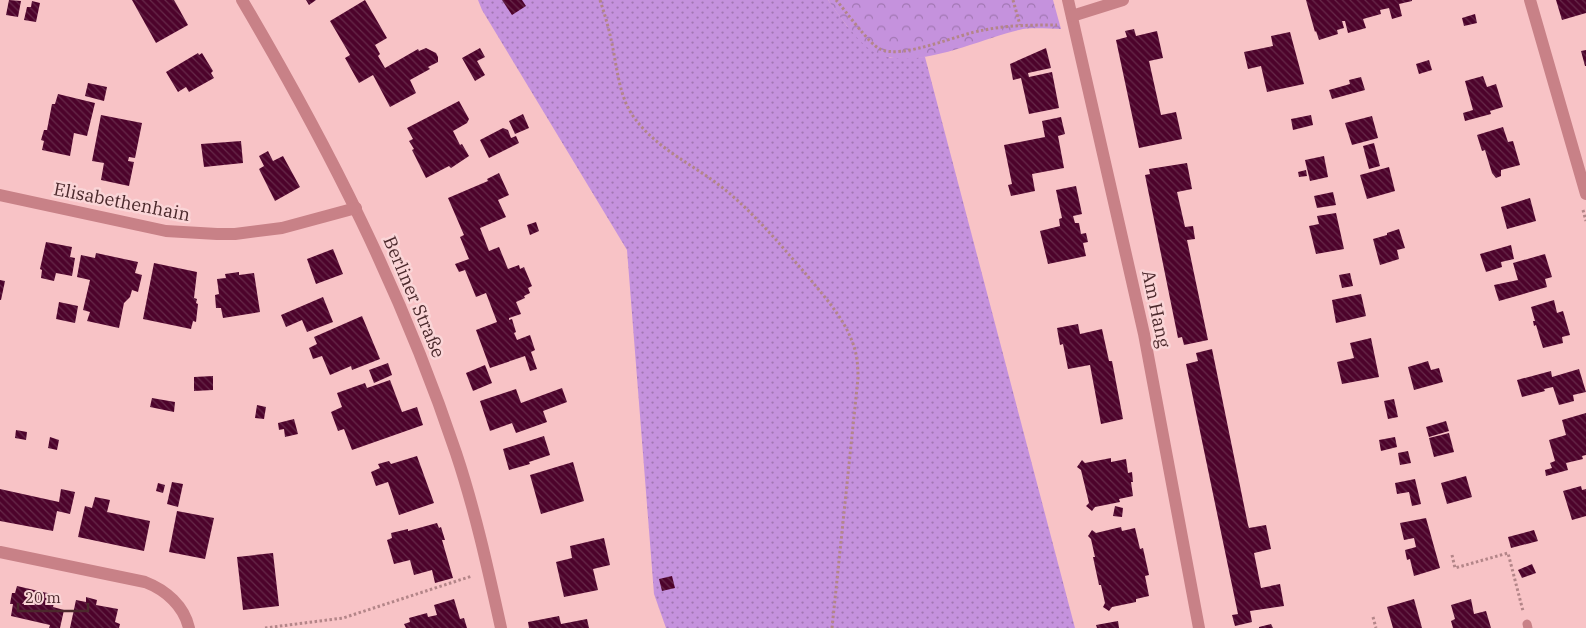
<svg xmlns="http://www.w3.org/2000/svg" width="1586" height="628" viewBox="0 0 1586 628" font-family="'IBM Plex Serif',serif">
<defs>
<pattern id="grass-dots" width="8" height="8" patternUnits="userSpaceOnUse" patternTransform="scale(1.25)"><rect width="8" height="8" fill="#c592dd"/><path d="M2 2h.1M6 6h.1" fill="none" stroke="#a277b3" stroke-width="1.8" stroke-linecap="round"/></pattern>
<pattern id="park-crowns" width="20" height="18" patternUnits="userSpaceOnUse" patternTransform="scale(1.25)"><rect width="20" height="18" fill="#c592dd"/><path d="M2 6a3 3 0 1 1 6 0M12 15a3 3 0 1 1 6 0" fill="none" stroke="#a277b3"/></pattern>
<pattern id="building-back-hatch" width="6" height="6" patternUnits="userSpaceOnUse" patternTransform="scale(1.25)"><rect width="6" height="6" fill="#4d032b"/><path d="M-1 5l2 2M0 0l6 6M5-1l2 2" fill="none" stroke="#662949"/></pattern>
</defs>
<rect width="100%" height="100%" fill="#f8c3c6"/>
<!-- grass -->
<polygon fill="url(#grass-dots)" points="478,0 828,0 847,26 890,58 925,57 1075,628 666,628 654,594 627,250 482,10"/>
<!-- park -->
<path fill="url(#park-crowns)" d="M828 0H1053L1061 29C1048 29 1031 27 1019 30 979 39 912 73 874 52 859 44 838 14 828 0Z"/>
<!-- building -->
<g fill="url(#building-back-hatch)">
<polygon points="9,0 21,1 18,17 6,15"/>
<polygon points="132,0 174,0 188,25 156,43"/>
<polygon points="306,0 316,0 309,5"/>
<polygon points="365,0 387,38 375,45 380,54 378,56 385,68 418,49 419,51 426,48 436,53 438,57 438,62 428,67 430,69 410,80 416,93 390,107 373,75 359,83 345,58 350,55 330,21"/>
<polygon points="502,0 522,0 526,6 512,15"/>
<polygon points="1306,0 1412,0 1412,1 1399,4 1402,16 1392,19 1389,8 1380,10 1381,14 1363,19 1366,28 1348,33 1345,21 1342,21 1344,28 1337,30 1338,34 1319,40 1316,31 1315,32"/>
<polygon points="1556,0 1586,0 1586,13 1562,20"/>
<polygon points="32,1 40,3 36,22 24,20 27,7 31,7"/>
<polygon points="1475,14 1477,23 1464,26 1462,18"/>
<polygon points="1134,29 1136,36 1157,31 1163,58 1149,61 1161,115 1176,112 1182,139 1139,148 1116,40 1127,37 1125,31"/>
<polygon points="1290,32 1304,84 1267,92 1261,66 1248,69 1244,52 1273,46 1271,36"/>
<polygon points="480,48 485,57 477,61 485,75 475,81 462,58"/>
<polygon points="1046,48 1051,68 1028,73 1029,77 1052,72 1059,108 1029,114 1021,78 1013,80 1010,64"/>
<polygon points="1586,50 1586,66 1585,66 1581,51"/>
<polygon points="198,53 199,55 202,53 213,71 211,73 214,78 189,92 186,87 178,92 166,72"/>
<polygon points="1429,60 1432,70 1419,74 1416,64"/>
<polygon points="1483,76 1487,87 1496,84 1503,107 1490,111 1491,114 1465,121 1463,113 1473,110 1465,81"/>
<polygon points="1361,77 1365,90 1332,99 1329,90 1350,84 1349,80"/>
<polygon points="88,83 107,87 104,101 85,96"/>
<polygon points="58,94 95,103 87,136 74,133 70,156 42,150 44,141 41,140 44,130 47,130 52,104 55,104"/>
<polygon points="459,101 469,119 467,123 453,131 460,145 462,144 469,156 451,168 449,166 426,178 412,150 414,149 409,141 413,139 407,128"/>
<polygon points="523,114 529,128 515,134 509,121"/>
<polygon points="101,115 142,123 135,158 129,157 128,161 134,162 129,186 101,180 104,163 92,161"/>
<polygon points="1311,115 1313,125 1293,130 1291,119"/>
<polygon points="1372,116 1378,138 1352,145 1345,123"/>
<polygon points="1061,117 1065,134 1058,136 1064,168 1032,174 1035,191 1011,196 1008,185 1012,184 1004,145 1045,137 1042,121"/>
<polygon points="1503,127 1508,142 1513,141 1520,165 1501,170 1501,176 1496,178 1492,173 1485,150 1482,151 1477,135"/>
<polygon points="503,128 508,130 511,138 516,136 519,143 489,158 480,140"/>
<polygon points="241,141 243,163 204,167 201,144"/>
<polygon points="1374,143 1380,166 1369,169 1363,146"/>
<polygon points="268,151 273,161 283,156 300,187 275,201 259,169 264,166 259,156"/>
<polygon points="1324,156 1328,177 1310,181 1305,160"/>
<polygon points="1187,163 1192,189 1177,192 1185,227 1193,226 1195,239 1187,240 1208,340 1184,345 1182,337 1178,338 1145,175 1150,174 1149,169"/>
<polygon points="1389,167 1395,191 1367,199 1360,175"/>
<polygon points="1306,170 1307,176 1299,177 1298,172"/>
<polygon points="499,173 509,195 498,200 506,217 480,228 489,251 499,247 508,269 519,265 520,269 524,267 532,286 528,288 530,293 524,296 525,298 516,302 521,314 509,318 509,320 512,319 516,332 514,333 517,340 530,335 535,350 531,352 537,369 530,371 525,356 490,368 476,330 497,322 486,293 476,297 465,270 459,272 455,264 469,259 460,237 464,235 448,198 488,181 487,179"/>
<polygon points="1076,186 1082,214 1073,216 1075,223 1079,223 1081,234 1086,233 1088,242 1083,243 1086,256 1048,264 1040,231 1060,226 1059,219 1062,218 1056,190"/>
<polygon points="1333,192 1336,205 1317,208 1314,196"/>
<polygon points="1530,198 1536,221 1507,229 1501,207"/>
<polygon points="1336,213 1344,249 1316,254 1309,226 1319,224 1317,216"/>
<polygon points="536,222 539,231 530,235 527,225"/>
<polygon points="1399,229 1405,248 1397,250 1399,259 1380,265 1373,239 1387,235 1387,233"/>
<polygon points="46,242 72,247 70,257 75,258 72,276 56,273 54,281 41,278 42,270 40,269"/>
<polygon points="1511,245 1514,259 1501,262 1502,267 1486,272 1480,254"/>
<polygon points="333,249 343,274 316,284 307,259"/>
<polygon points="96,253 138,262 135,273 142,275 138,292 132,290 130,297 124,303 119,328 87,321 90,312 83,310 90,280 77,277 81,255 95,258"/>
<polygon points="1545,254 1552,277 1545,279 1547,287 1499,301 1494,285 1518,280 1513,263"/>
<polygon points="154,263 197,272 194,298 197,299 196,303 198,304 196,322 193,321 191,329 143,319"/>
<polygon points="239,272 239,275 254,273 260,312 223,318 221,308 216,308 215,295 219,294 217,279 226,278 225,274"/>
<polygon points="1350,273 1353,286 1342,288 1339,275"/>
<polygon points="0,280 5,281 1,300 0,300"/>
<polygon points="1361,294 1366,316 1336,323 1332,300"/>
<polygon points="323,297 333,322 307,332 302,320 286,327 281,315"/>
<polygon points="1554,300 1557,313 1563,311 1570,335 1562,337 1563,343 1543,348 1536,325 1534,326 1533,321 1535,321 1531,307"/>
<polygon points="59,302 78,306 75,323 56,319"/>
<polygon points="362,316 380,359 352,370 351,366 330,375 322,356 313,359 309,348 317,344 314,337"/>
<polygon points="1078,324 1080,334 1102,329 1109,361 1112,361 1123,419 1101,424 1090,365 1068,369 1063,344 1060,345 1057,328"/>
<polygon points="1371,338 1379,377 1342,384 1337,362 1354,358 1350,343"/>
<polygon points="1212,349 1248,525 1249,528 1266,525 1271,549 1254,553 1261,588 1280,584 1284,606 1250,611 1252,622 1235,626 1232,615 1238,614 1186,364 1198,361 1196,353"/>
<polygon points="1428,361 1431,370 1439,368 1443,382 1414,390 1408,367"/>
<polygon points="388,363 392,375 374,383 369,370"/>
<polygon points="485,365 492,383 473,391 466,373"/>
<polygon points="1579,369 1586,392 1573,395 1574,401 1559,405 1553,387 1544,389 1545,391 1522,397 1517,380 1551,371 1552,377"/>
<polygon points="213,376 213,390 194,391 194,377"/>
<polygon points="390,380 402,412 417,407 423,425 352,450 344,429 338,431 331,412 342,407 337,393 365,383 367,388"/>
<polygon points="562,388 567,402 543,411 547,422 516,433 512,423 490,431 480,401 516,389 521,403"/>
<polygon points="152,398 175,402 174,412 150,407"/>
<polygon points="1394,399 1398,417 1388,419 1384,401"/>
<polygon points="257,405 266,407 264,419 255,418"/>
<polygon points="1586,413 1586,455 1582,456 1583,459 1566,463 1568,470 1546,476 1545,470 1552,468 1550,463 1555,461 1549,440 1566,435 1562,420"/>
<polygon points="294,419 298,434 285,437 284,429 279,430 278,423"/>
<polygon points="1446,421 1449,431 1429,437 1426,427"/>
<polygon points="16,430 27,432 26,440 15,438"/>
<polygon points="1449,433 1454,452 1434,457 1429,438"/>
<polygon points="544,436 550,455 529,462 530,464 509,470 503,449"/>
<polygon points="50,437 59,440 57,450 48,448"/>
<polygon points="1395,437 1397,447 1381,451 1379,440"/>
<polygon points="1408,451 1411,463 1400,465 1398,453"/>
<polygon points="417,456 434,503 399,515 388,482 376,486 371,472 380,468 378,464 389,461 391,464"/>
<polygon points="1111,458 1111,462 1126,459 1128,473 1132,472 1133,482 1131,482 1133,496 1119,499 1120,502 1095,507 1092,511 1086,506 1089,503 1081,470 1077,467 1082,460 1085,463"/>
<polygon points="573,462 584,501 541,514 530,475"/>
<polygon points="1466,476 1472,497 1447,504 1441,483"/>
<polygon points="1415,479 1421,504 1412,506 1409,492 1397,494 1395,483"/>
<polygon points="172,482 183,484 178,507 167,504"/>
<polygon points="158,483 165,485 163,493 156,491"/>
<polygon points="1581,486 1582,490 1586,489 1586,516 1572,520 1563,491"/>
<polygon points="0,489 59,502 61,489 75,492 70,514 57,511 53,531 0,521"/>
<polygon points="95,497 110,500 107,512 150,521 144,551 78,537 85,506 92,508"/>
<polygon points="1115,506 1123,508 1122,517 1113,516"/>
<polygon points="177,511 214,518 205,559 169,552"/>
<polygon points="1426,518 1440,568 1414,576 1410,559 1407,560 1405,550 1416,547 1414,538 1404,540 1400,523"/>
<polygon points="437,523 439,528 441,527 445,540 442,540 453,578 435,583 432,570 414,575 410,560 394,564 387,540 392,538 391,533 408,529 408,531"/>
<polygon points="1121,527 1122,531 1135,528 1140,549 1143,548 1149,575 1145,576 1149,596 1136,599 1136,602 1112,607 1109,611 1103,607 1105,603 1101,585 1099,585 1093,557 1095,557 1091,539 1088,536 1092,530 1096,533"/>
<polygon points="1534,530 1538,541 1511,548 1508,537"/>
<polygon points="604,538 610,565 593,569 598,590 564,597 556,562 572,558 570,546"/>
<polygon points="273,553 279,606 243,610 237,557"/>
<polygon points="1532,564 1536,573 1522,578 1518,570"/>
<polygon points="672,576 675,588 662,591 659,579"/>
<polygon points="17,586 56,595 53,607 64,610 60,628 49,628 50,625 11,616 13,604 10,604 12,593 15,593"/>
<polygon points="86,597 97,600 96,605 118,609 115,622 120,624 119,628 70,628 76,600 86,602"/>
<polygon points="454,599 460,619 464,618 467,628 406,628 404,624 410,622 409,618 427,613 428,617 437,615 434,605"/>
<polygon points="1414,599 1422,628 1393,628 1387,607"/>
<polygon points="1471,599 1474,614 1486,611 1491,628 1453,628 1451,621 1455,619 1451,605"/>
<polygon points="559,616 561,624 587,619 589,628 529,628 528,622"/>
<polygon points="1118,621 1119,628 1097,628 1096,625"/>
<polygon points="1271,624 1273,628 1259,628 1259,627"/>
</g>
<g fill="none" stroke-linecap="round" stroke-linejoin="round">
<!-- path -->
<g stroke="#b38588" stroke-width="3" stroke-dasharray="2.5 2.5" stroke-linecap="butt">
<path d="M600 0C605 15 609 29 612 44 617 67 619 96 633 116 654 146 686 161 715 182 749 207 777 241 805 273 822 294 842 315 852 341 857 353 858 365 858 378L832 628"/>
<path d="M836 0C845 10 870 45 880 49 902 60 958 34 984 30 1009 25 1032 25 1057 25"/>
<polyline points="1013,0 1020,25"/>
<polyline points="1583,210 1586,221"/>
<polyline points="1452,555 1455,568 1508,553 1523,611"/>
<polyline points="1373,617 1376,628"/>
<polyline points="265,628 343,618 472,576"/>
</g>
<!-- service -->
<polyline stroke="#c88187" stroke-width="9" points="1527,624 1528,628"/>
<!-- minor -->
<g stroke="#c88187" stroke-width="12">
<path d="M242 0C328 146 402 291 456 453 475 510 488 569 501 628"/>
<polyline points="1068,0 1144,334 1199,628"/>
<polyline points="1530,0 1586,194"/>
<polyline points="1072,16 1123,0"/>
<polyline points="0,195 166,231 217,234 235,234 282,228 356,208"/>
<path d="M0 552 145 582C166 590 184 606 189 628"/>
</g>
</g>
<g text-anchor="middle" stroke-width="5" stroke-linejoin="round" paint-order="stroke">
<!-- street labels -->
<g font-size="18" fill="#4b292c" stroke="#fad5d7">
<text transform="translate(122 202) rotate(11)" y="6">Elisabethenhain</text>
<text transform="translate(414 297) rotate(67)" y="6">Berliner Straße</text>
<text transform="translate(1156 309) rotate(78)" y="6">Am Hang</text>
</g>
</g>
<!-- scale -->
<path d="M18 603v8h70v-8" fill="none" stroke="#4b292c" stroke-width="2.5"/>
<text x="25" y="603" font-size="15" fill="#4b292c" stroke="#fad5d7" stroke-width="4" paint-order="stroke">20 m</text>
</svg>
